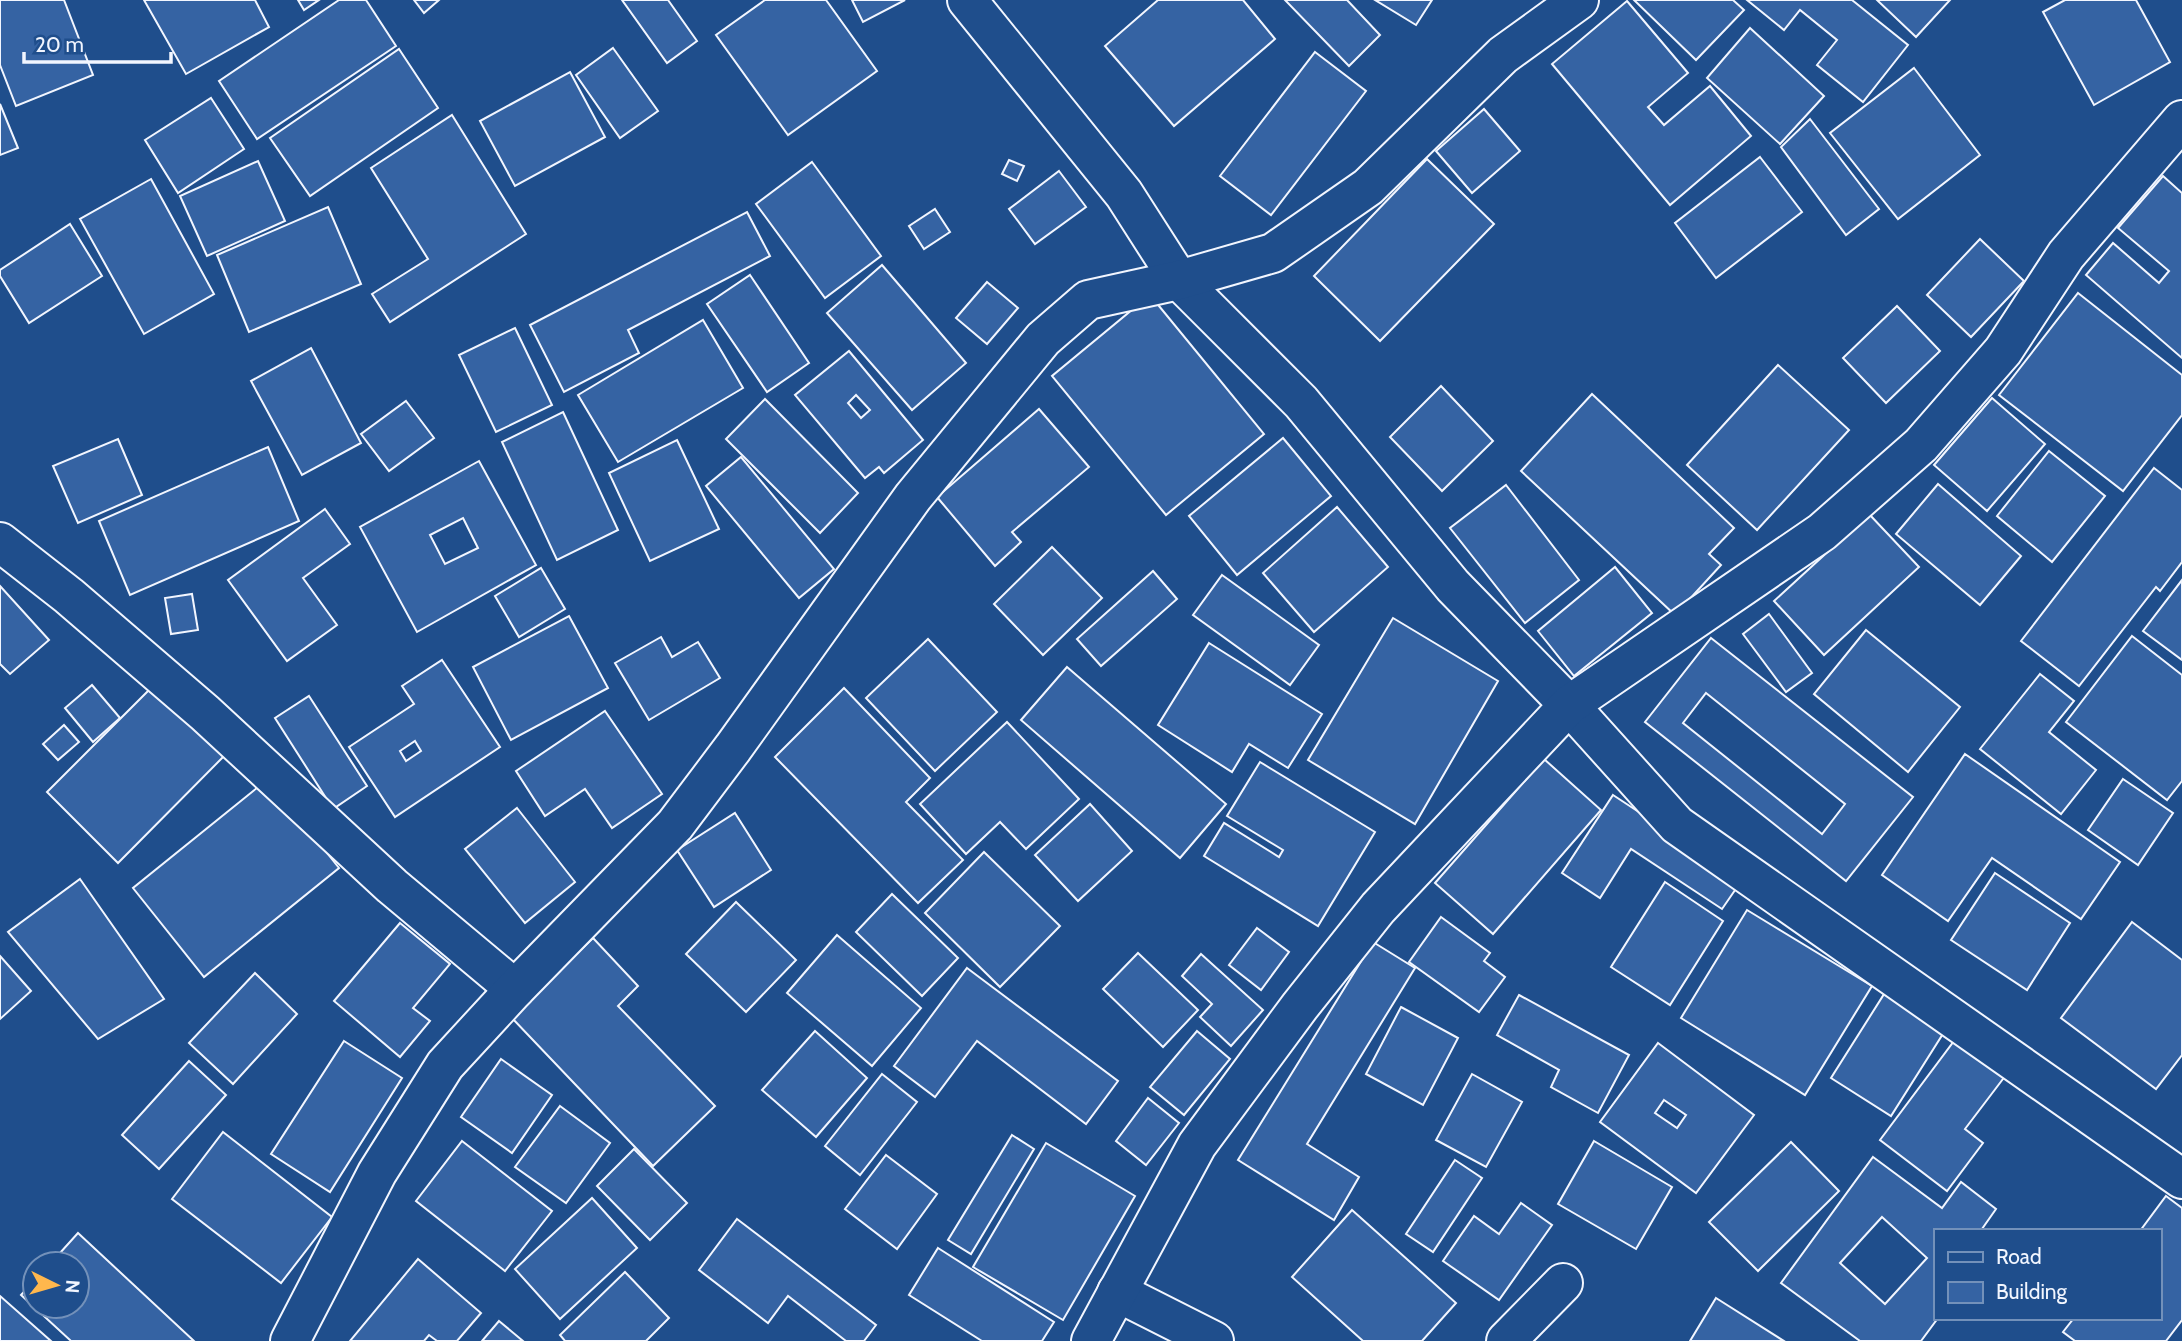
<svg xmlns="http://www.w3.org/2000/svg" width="2182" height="1341" viewBox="0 0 2182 1341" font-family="Cabin,sans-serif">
<rect width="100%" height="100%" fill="#1f4e8c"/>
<!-- building -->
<g fill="#3563a3" stroke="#f2f6ff" stroke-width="2" fill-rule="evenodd">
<polygon points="0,0 64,0 93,75 16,106 0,65"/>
<polygon points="144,0 255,0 269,27 186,74"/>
<polygon points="298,0 319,0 304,10"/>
<polygon points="339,0 366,0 396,46 257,139 219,81"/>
<polygon points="414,0 439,0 424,13"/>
<polygon points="622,0 668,0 697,41 667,63"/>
<polygon points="765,0 826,0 877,71 788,135 716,35"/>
<polygon points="852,0 905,0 863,22"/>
<polygon points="1158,0 1243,0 1275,39 1174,126 1105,46"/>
<polygon points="1285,0 1347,0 1380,35 1349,66"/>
<polygon points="1375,0 1432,0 1416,25"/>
<polygon points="1634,0 1733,0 1744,10 1696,60"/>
<polygon points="1747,0 1852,0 1908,45 1863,102 1817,65 1837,40 1800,10 1784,30"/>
<polygon points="1877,0 1950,0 1916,37"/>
<polygon points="2065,0 2136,0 2170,62 2094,105 2043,12"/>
<polygon points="1627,1 1688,73 1648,107 1664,125 1710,86 1751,136 1670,205 1552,64"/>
<polygon points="1750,28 1824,96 1780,144 1707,78"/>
<polygon points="613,48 658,111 620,138 576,75"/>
<polygon points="399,49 438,108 310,196 270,138"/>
<polygon points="1315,52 1366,91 1271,215 1220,176"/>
<polygon points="1914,68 1980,155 1898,219 1830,133"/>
<polygon points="570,72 605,137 515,186 480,121"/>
<polygon points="211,98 244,149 178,193 145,140"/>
<polygon points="0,104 18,148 0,155"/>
<polygon points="1484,109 1520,151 1472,193 1436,151"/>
<polygon points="452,115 526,234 390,322 372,294 428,259 371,168"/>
<polygon points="1810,119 1879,209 1846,235 1781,147"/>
<polygon points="1760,157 1802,212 1716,278 1675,223"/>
<polygon points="1427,159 1494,224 1380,341 1314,276"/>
<polygon points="1009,160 1024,166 1017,181 1002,174"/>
<polygon points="258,161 285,221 207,256 180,196"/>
<polygon points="812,162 881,256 825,298 756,204"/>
<polygon points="1059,171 1086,207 1035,244 1009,209"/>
<polygon points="2163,176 2182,193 2182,358 2086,275 2113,243 2159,283 2169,271 2118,228"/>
<polygon points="151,179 214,294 144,334 80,219"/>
<polygon points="328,207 361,284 249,332 217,255"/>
<polygon points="935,209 950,232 924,249 909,226"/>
<polygon points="747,212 770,256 628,330 639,353 564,392 530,325"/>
<polygon points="70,224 102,276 29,323 0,276 0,270"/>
<polygon points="1980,239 2024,281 1971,337 1927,295"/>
<polygon points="882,265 966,363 912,410 827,313"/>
<polygon points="750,275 809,363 767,392 707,304"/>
<polygon points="987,282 1018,308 987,344 956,318"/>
<polygon points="2078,293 2182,375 2182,415 2123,491 1999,395"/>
<polygon points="1150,295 1264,434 1166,515 1052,376"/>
<polygon points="1897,306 1940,351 1886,403 1843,358"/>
<polygon points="703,320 743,388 618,462 578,395"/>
<polygon points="515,328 552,405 496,432 459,355"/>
<polygon points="311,348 361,443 302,475 251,381"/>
<path d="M849 351 923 440 884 473 879 467 865 478 795 395ZM856 395 870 410 861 418 848 403Z"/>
<polygon points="1778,365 1849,430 1757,530 1687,465"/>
<polygon points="1441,386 1493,441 1442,491 1390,437"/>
<polygon points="1592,394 1734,528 1709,554 1721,565 1675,615 1521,471"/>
<polygon points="1992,398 2045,444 1987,511 1934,465"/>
<polygon points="765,399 858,493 820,533 726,439"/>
<polygon points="406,401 434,438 389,471 361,434"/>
<polygon points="1039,409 1089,467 1012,532 1021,542 995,566 937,497"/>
<polygon points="563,412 618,530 557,560 502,442"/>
<polygon points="1283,438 1331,496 1237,575 1189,516"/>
<polygon points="118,439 142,495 78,523 53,466"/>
<polygon points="677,440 719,529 650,561 609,473"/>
<polygon points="268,447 299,521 130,595 99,521"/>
<polygon points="2049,451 2105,496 2052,562 1997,516"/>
<polygon points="741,457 834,569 799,598 706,486"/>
<path d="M479 461 536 565 417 632 360 527ZM463 518 478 548 445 564 430 535Z"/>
<polygon points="2154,468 2182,490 2182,562 2160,591 2156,587 2079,686 2021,641"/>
<polygon points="1938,484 2021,556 1980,605 1896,534"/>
<polygon points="1506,485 1579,580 1525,623 1450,528"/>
<polygon points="1337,507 1388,567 1314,632 1263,573"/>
<polygon points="325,509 350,544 303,578 337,625 287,661 228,580"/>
<polygon points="1869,514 1919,567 1824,655 1774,601"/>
<polygon points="1052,547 1102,598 1043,655 994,604"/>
<polygon points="1615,567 1652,613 1574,676 1538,631"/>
<polygon points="541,568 565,609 519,637 495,596"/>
<polygon points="1153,571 1177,599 1101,666 1077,639"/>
<polygon points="1222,575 1319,645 1290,685 1193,615"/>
<polygon points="2182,580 2182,660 2143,631"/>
<polygon points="0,586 49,640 10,674 0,664"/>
<polygon points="192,594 198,630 171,634 165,598"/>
<polygon points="1769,614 1812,673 1786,692 1743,634"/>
<polygon points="569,616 608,688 511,740 473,667"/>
<polygon points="1393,618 1498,681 1415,824 1308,760"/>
<polygon points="1866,630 1960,707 1908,772 1814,694"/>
<polygon points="2132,636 2182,675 2182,781 2167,800 2066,722"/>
<polygon points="661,637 672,657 698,642 720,678 649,720 615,663"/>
<path d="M1711 638 1913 797 1846 881 1645 722ZM1706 693 1845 804 1822 834 1683 723Z"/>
<polygon points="928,639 997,712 935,771 866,698"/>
<polygon points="1209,643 1322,714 1288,768 1249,744 1232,772 1158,725"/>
<path d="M442 660 500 747 395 817 349 747 414 704 402 686ZM415 741 421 751 406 761 400 751Z"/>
<polygon points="1067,667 1226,804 1180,858 1021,720"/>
<polygon points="2040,674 2074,701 2049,732 2096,770 2061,814 1980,749"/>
<polygon points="160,679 231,749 118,863 47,792"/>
<polygon points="92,685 120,718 93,742 65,708"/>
<polygon points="844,688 930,778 906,802 963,860 918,903 775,757"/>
<polygon points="309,696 367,786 333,809 275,718"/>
<polygon points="605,711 662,794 612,828 585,789 545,816 516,771"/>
<polygon points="1007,722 1079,799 1026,849 1000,822 966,854 920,804"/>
<polygon points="64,725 79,742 58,760 43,744"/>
<polygon points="1965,754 2120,862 2081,919 1992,858 1948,921 1882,875"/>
<polygon points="1544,759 1601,810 1493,934 1435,883"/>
<polygon points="1260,762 1375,832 1318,926 1204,856 1224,823 1279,857 1283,850 1227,816"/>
<polygon points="268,779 339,868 204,977 133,888"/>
<polygon points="2123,779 2173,813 2138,865 2088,830"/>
<polygon points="1613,795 1742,880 1722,909 1631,849 1600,898 1562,873"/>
<polygon points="1090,804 1132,851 1078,901 1035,855"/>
<polygon points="517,808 575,882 525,923 465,849"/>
<polygon points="735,813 771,870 714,907 677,850"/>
<polygon points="984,852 1060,926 1000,987 925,913"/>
<polygon points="1995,873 2070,923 2027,990 1951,940"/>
<polygon points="80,879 164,999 98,1039 8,932"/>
<polygon points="1665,882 1723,921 1670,1005 1611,967"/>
<polygon points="892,894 958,958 922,996 856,932"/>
<polygon points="736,902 796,960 746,1012 686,954"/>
<polygon points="1747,910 1872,986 1805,1095 1681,1018"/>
<polygon points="1441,917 1490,953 1484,961 1505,977 1479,1012 1409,962"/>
<polygon points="2132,922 2182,960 2182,1055 2156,1089 2061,1018"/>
<polygon points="400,923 450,964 413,1008 430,1021 400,1057 334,1001"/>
<polygon points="1257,928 1289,952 1261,990 1229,965"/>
<polygon points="837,935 921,1008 872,1066 787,993"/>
<polygon points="593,938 638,986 618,1006 715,1106 653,1166 511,1017"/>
<polygon points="1373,942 1415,968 1307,1144 1359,1177 1334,1220 1238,1160"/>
<polygon points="1138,953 1198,1010 1163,1047 1103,989"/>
<polygon points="1201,954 1263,1010 1231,1046 1200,1017 1212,1004 1182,976"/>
<polygon points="0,956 31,991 0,1019"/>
<polygon points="967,968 1118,1081 1086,1124 977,1041 935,1097 894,1066"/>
<polygon points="255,973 297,1014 233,1084 189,1043"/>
<polygon points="1886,991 1946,1029 1891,1116 1831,1078"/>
<polygon points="1519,995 1629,1055 1598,1113 1551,1087 1559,1070 1497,1035"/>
<polygon points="1401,1007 1458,1038 1423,1105 1366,1074"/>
<polygon points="815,1031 867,1078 816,1137 762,1090"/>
<polygon points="1197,1031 1230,1059 1184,1115 1150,1087"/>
<polygon points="1960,1033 2009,1071 1965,1129 1983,1143 1947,1191 1880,1140"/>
<polygon points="344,1041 402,1078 330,1192 271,1154"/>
<path d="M1658 1043 1754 1115 1696 1193 1600 1122ZM1664 1100 1686 1115 1677 1128 1655 1113Z"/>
<polygon points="501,1059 552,1095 512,1153 461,1117"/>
<polygon points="189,1061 226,1095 159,1169 122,1135"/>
<polygon points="882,1074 917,1102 860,1175 825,1146"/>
<polygon points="1472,1074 1522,1102 1486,1167 1436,1140"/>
<polygon points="1148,1098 1179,1123 1146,1165 1116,1141"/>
<polygon points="560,1106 610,1143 566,1203 515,1167"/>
<polygon points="223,1132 332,1217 281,1283 172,1199"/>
<polygon points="1012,1135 1034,1149 971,1254 948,1240"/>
<polygon points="462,1141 552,1211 505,1271 416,1201"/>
<polygon points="1594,1141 1672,1187 1636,1249 1558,1204"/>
<polygon points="1791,1142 1839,1191 1758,1271 1709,1222"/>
<polygon points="1046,1143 1135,1196 1063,1320 973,1267"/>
<polygon points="634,1149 687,1203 650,1240 597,1186"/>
<polygon points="886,1155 937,1194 897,1249 845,1209"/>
<path d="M1873 1157 1942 1208 1961 1182 1996 1209 1982 1229 1985 1231H1935V1318H1938L1921 1341H1860L1781 1283ZM1882 1217 1927 1258 1885 1304 1840 1263Z"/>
<polygon points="1455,1160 1482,1178 1433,1252 1406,1234"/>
<polygon points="2166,1196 2182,1208 2182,1320 2166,1341 2075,1341 2063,1332 2074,1318 2159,1318 2159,1231 2140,1231"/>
<polygon points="592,1198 637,1248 560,1319 515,1269"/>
<polygon points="1521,1203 1552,1225 1499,1300 1443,1261 1474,1216 1499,1234"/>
<polygon points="1352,1210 1456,1303 1422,1341 1363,1341 1292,1277"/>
<polygon points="737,1219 876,1325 864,1341 846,1341 788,1296 768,1323 699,1270"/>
<polygon points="78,1233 194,1341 71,1341 21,1295 35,1280 35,1306 77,1306 77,1264 50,1264"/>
<polygon points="938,1248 1054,1322 1042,1341 982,1341 909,1295"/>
<polygon points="418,1259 481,1313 457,1341 437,1341 429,1335 424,1341 350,1341"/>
<polygon points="625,1272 669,1318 646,1341 565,1341 560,1335"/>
<polygon points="0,1296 51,1341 0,1341"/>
<polygon points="1716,1298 1784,1341 1690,1341"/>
<polygon points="499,1321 523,1341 482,1341"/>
</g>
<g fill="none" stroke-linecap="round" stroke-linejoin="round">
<!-- minor casing -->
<g stroke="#f2f6ff" stroke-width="42">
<g id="minor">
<polyline points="967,0 1124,194 1179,280 1301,402 1453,586 1569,705 1677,825 2182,1179"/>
<polyline points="0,542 69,596 205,713 392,886 515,989"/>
<polyline points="1117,1292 1214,1341"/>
<polyline points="290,1341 377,1173 445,1065 515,989 675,825 733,748 913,497 1043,339 1088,300 1179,280 1273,253 1368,187 1503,55 1579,0"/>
<polyline points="1091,1341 1197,1145 1300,1006 1378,908 1569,705 1822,532 1921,445 2003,351 2066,255 2182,120"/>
<polyline points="1506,1341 1563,1283"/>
</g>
</g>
<!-- minor -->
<use href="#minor" stroke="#1f4e8c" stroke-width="38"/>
</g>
<!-- legend -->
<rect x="1934" y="1229" width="228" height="91" fill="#1f4e8c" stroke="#7391ba" stroke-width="2"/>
<rect x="1948" y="1252" width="35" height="10" fill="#1f4e8c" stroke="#7391ba" stroke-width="2"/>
<text x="1996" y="1264" font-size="21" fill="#f2f6ff">Road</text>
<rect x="1948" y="1282" width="35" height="21" fill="#3563a3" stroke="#7391ba" stroke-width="2"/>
<text x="1996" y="1299" font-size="21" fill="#f2f6ff">Building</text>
<!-- north arrow -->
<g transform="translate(56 1285) rotate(95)"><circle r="33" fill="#1f4e8c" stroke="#7391ba" stroke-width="2"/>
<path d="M0-5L12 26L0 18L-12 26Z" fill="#ffb74d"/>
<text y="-10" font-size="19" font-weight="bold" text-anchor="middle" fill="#f2f6ff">N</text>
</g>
<!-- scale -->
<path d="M24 52v10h147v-10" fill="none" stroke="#f2f6ff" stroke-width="3.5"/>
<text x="35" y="52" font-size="21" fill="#f2f6ff" stroke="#1f4e8c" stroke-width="5" paint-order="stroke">20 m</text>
</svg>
